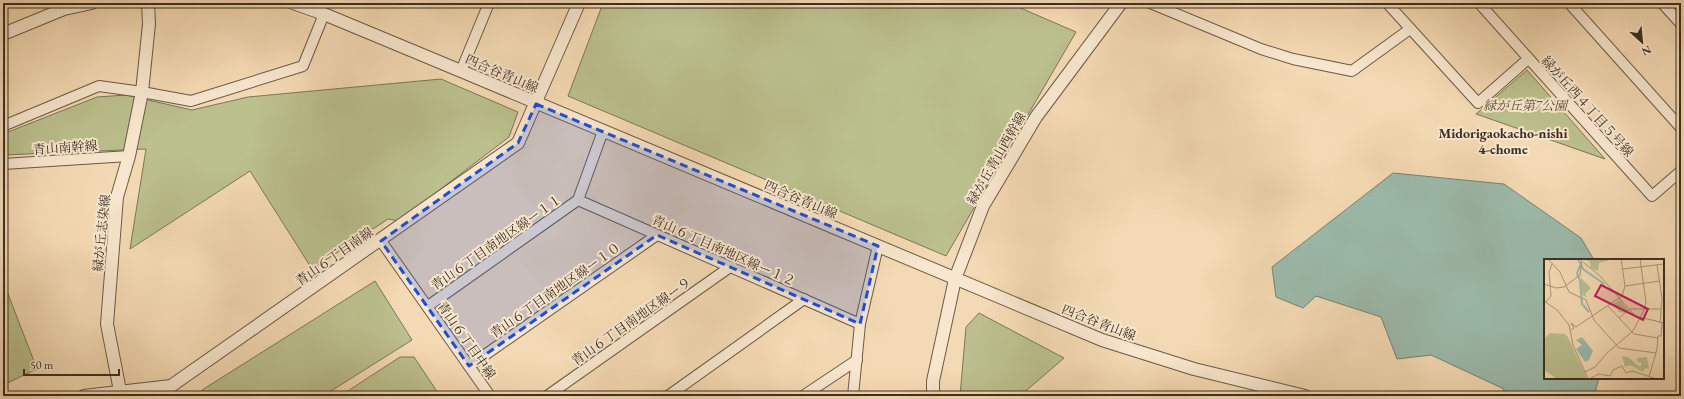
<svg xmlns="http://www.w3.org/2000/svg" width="1684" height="399" viewBox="0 0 1684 399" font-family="'EB Garamond','Noto Serif JP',serif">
<rect width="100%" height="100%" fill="#f4dab4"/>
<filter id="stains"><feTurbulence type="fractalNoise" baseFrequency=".005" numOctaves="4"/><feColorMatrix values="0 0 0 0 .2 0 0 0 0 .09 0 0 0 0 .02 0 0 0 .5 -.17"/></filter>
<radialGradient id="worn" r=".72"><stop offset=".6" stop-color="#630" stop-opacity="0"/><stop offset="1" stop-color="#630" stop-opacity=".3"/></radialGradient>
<!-- green -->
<g fill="#bbc08e" stroke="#7c7758">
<polygon points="603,3 1009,3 1076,32 946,256 568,96"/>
<polygon points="1527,70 1605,159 1476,114"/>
<polygon points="441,79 518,112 509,137 399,221 388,219 312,269 250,171 130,249 146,149 3,155 3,134 97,97 126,95 192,110 248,97"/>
<polygon points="3,281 37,369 3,385"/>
<polygon points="375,281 412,340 323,396 205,396 202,390"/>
<polygon points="979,313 1064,358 1020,396 960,396 966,327"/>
<polygon points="400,357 414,357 440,396 340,396"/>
</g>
<!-- water -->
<polygon fill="#9cbbac" stroke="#768375" points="1393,173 1504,184 1581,238 1594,260 1545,260 1545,378 1599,378 1594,396 1502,396 1504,389 1431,355 1397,359 1381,317 1316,296 1303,308 1276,297 1272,267"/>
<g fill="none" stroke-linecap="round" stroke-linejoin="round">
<!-- minor casing -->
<g stroke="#6b5947" stroke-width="12">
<g id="minor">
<polyline points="1150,3 1261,49 1293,59 1352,71 1410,29"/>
<polyline points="1387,3 1478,103 1528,59"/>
<polyline points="1479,3 1652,196 1681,171"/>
<polyline points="1569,3 1681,128"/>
<polyline points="1662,3 1681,24"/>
<polyline points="461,71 489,3"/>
<polyline points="3,126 99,86 142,92 191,101 303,66 324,14"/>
<polyline points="3,164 129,156"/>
<polyline points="578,200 860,324"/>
<polyline points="381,241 490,396"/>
<polyline points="428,306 578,200 603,131"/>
<polyline points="469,366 657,235"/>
<polyline points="547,396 730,267"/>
<polyline points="668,396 804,299"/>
<polyline points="803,396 857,360"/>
<polyline points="853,396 860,324 878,246"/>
</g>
</g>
<!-- tertiary casing -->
<g stroke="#6b5947" stroke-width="14">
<g id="tertiary">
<polyline points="293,3 324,14 461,71 1102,340 1194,369 1305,396"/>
<polyline points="3,34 64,9 92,3"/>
<polyline points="84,396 171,386 518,143 579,3"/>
<polyline points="121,396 107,324 117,197 129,156 142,92 149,24 148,3"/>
<polyline points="933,396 933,381 955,279 983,206 1036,117 1121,3"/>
</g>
</g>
<!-- minor -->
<use href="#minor" stroke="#f8e7ce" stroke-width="10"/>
<!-- tertiary -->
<use href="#tertiary" stroke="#f8e7ce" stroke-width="12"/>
</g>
<!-- marked area -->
<path fill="#1d4ed8" fill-opacity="0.2" stroke="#1d4ed8" stroke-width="3" stroke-dasharray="8 5" stroke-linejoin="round" d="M536 104 878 246 860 324 657 235 469 366 381 241 518 143Z"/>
<g text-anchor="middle" stroke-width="4" stroke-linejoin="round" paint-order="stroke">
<!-- street labels -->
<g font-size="13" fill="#3d2e23" stroke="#f8e7ce">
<text transform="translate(502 73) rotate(23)" y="5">四合谷青山線</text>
<text transform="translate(1588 106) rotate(48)" y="5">緑が丘西４丁目５号線</text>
<text transform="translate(65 147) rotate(-4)" y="5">青山南幹線</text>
<text transform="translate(996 158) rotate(-60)" y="5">緑が丘青山西幹線</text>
<text transform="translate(801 199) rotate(23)" y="5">四合谷青山線</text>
<text transform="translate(101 233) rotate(-84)" y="5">緑が丘志染線</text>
<text transform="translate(496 242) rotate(-35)" y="5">青山６丁目南地区線ー１１</text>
<text transform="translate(724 250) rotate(24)" y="5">青山６丁目南地区線ー１２</text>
<text transform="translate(334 256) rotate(-35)" y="5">青山６丁目南線</text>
<text transform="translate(555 290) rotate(-35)" y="5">青山６丁目南地区線ー１０</text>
<text transform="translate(631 321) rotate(-35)" y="5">青山６丁目南地区線ー９</text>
<text transform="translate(1099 322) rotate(21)" y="5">四合谷青山線</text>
<text transform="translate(467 340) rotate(55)" y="5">青山６丁目中線</text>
</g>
<!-- park labels -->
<g font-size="13" font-style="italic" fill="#564b38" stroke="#f8e7ce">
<text x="1525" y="110">緑が丘第7公園</text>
</g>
<!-- neighbourhood labels -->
<g font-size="14" font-weight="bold" fill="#3d2e23" stroke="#f8e7ce">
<text x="1503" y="138">Midorigaokacho-nishi<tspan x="1503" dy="16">4-chome</tspan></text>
</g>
</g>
<!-- overview -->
<g transform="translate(1544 259)">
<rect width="120" height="120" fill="#f4dab4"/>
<path d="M40 0H64V2L55 4 54 12 47 9 46 3ZM38 14V20L47 29 41 35 43 39 39 36 36 26ZM76 41 84 51 80 54 75 53 69 45ZM6 74 21 75 24 78 43 120H13L0 111V80ZM78 97 84 98 96 108 98 104 93 103V99L103 98 105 110 101 109 99 113 86 106 81 108Z" fill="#bbc08e"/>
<path d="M38 78 49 92 45 101 41 103 32 90 38 86 32 81Z" fill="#9cbbac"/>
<path fill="none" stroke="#9cbbac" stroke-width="2" d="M34 0 39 10 59 24 60 28M36 6 33 15 36 21 38 45 45 53"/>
<path fill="none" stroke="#ab957a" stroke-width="1" d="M4 0 16 13 25 33 42 41 50 61 75 89 112 94M39 3 56 17 91 57 120 64M113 6 118 39 116 64M79 10 120 5M0 25 12 29 20 28 36 16 38 0M81 27 116 22M0 42 13 51 25 66 29 86 44 120M2 43 7 37 5 13 8 5M64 47 90 75 114 79M75 59 86 50H117M27 71 30 69 27 64 32 68 78 37 81 27 77 0M41 113 51 108 63 94 89 72 100 51 102 43 96 0M105 118 113 90 114 77H117L118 64M45 120 55 115 66 117 69 111 78 107 82 114 88 112 113 120"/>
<path fill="#c2185b" fill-opacity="0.15" stroke="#c2185b" stroke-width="2" d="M57 26 104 50 99 61 51 37Z"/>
<rect width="120" height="120" fill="none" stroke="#3d2e23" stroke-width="2"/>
</g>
<!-- margin -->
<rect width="1684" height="399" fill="none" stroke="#f4dab4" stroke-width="16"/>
<rect x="4" y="4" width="1676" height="391" fill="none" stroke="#3d2e23" stroke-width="2"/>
<rect x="8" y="8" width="1668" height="383" fill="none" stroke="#3d2e23"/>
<!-- north arrow -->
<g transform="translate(1642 42) rotate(153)" stroke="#f8e7ce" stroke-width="3" paint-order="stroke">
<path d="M0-3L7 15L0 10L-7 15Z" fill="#3d2e23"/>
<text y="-6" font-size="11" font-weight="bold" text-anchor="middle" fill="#3d2e23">N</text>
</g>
<!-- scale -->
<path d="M24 369v6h95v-6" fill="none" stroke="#3d2e23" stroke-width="2"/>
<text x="30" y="369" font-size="12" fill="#3d2e23" stroke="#f8e7ce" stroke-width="3" paint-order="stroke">50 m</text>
<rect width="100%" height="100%" filter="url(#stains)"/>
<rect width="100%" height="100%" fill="url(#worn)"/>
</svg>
